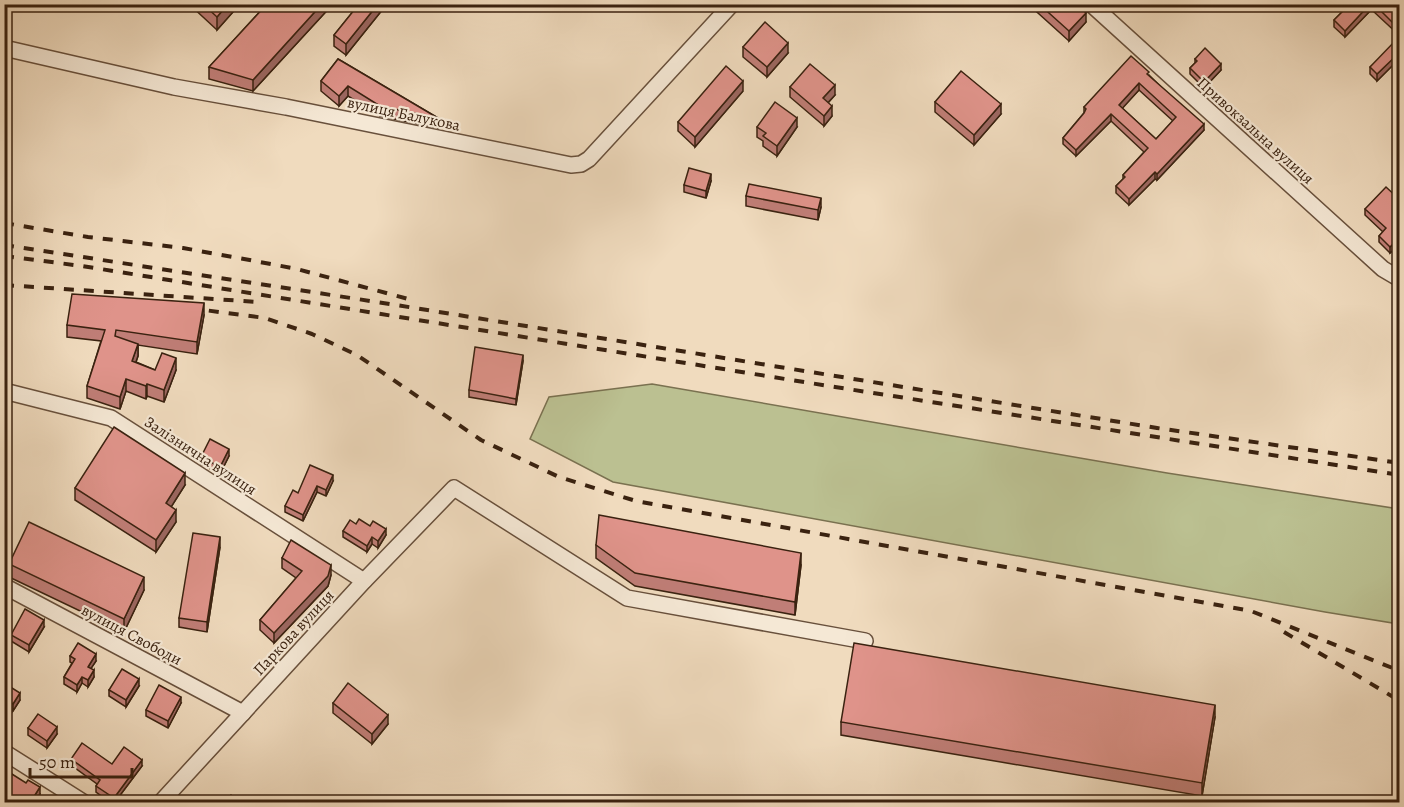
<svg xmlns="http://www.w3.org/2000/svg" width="1404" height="807" viewBox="0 0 1404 807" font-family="Alegreya,serif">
<rect width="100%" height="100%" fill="#f0dbbe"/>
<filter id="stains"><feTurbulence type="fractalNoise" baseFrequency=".00333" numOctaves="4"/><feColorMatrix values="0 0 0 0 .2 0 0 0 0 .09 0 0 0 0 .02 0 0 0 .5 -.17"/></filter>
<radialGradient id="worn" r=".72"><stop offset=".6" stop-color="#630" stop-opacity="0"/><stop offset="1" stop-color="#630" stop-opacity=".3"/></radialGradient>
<!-- green -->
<polygon fill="#bbc091" stroke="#7a7150" stroke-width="1.5" points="652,384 1167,473 1399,509 1399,624 1325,612 613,482 530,439 549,397"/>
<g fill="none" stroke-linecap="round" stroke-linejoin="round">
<!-- minor casing -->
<g stroke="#68503c" stroke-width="18">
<g id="minor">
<polyline points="1091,4 1383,269 1400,279"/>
<polyline points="4,48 174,87 286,107 571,165 581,164 589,159 732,4"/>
<polyline points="4,391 111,418 364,581"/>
<polyline points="4,586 243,713"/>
<polyline points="4,752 83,802"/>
<polyline points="161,802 364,581 454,488 627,598 865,641"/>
</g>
</g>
<!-- minor -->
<use href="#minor" stroke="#f5e8d5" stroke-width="15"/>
<!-- rail -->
<g stroke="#3a2210" stroke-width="4" stroke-dasharray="10 10" stroke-linecap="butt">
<polyline points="4,223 88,237 183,248 244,259 297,269 412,300"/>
<polyline points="4,245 390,304 1157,428 1400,463"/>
<polyline points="4,256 82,266 835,387 1400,475"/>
<polyline points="4,285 259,302"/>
<polyline points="189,308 265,318 312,334 357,355 481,440 559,477 636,501 1251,611 1400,671"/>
<polyline points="1284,632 1400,701"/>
</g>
</g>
<!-- wall -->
<g fill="#c07e77" stroke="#3a2210" stroke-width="1.5" fill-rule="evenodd">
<polygon points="189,4 240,4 217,30"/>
<polygon points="267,4 333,4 253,91 209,79 209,67"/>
<polygon points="359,4 387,4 346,55 334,46 334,35"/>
<polygon points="1028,4 1077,4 1086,22 1069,41"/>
<polygon points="1350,4 1400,4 1400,36 1373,11 1371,10 1345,37 1334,27 1334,20"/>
<polygon points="1400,44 1400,58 1377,81 1370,74 1370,67"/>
<polygon points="743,47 788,53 767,77 743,57"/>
<polygon points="338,59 438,118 438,128 380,116 348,96 339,106 321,91 321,81"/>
<polygon points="1195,59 1221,70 1204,88 1190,74 1190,68 1195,63"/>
<path d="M1149 75 1204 130 1157 180 1155 179 1129 205 1116 193V186L1123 179V175L1144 152 1111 121 1076 156 1063 144V138L1084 113V107ZM1139 90 1173 121 1156 139 1122 108Z"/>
<polygon points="790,87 835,95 828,103 832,116 824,126 790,97"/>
<polygon points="743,91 695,147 678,131 678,122"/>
<polygon points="935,102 1001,114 974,145 935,112"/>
<polygon points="757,127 797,127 777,156 763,146 763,141 757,137"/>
<polygon points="711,181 706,198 684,192 684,185"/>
<polygon points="746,196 821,207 818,220 746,206"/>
<polygon points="1400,200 1400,244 1390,253 1379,242 1379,236 1383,232 1365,215 1365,209"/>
<polygon points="204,315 197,354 138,345 138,356 136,362 155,370 176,370 164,402 147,396 146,399 126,391 120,409 87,398 87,386 101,341 67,337 67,325"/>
<polygon points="523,361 516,405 469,397 469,390"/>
<polygon points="229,456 220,474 201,464 201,457"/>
<polygon points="333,481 326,496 317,492 303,521 285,512 285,506 298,493"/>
<polygon points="185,485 171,507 176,522 156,552 75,500 75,488"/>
<polygon points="356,524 386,535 378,548 372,544 367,552 343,537 343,531"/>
<polygon points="596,545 801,565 795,615 635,586 596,558"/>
<polygon points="220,547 207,632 179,627 179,618"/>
<polygon points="282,558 331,575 328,586 274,643 260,630 260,620 296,578 282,568"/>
<polygon points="9,564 144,590 124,632 9,577"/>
<polygon points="44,627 29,652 11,641 11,635"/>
<polygon points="70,656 96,661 91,668 94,677 88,687 82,683 77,692 64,684 64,677 72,663 70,662"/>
<polygon points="4,683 20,700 13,711 8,707"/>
<polygon points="139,686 126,707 109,696 109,690"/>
<polygon points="181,703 168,728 146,716 146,710"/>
<polygon points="333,703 388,724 372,744 333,713"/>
<polygon points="1215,717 1202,796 841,735 841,722"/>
<polygon points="28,728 57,734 47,748 28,735"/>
<polygon points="71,759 112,764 142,766 115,802 110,802 96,792 96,786 97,784 71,765"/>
<polygon points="4,769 40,794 36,799 36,802 11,802 6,799"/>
</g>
<!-- shaded-wall -->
<g fill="#9c6761" stroke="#3a2210" stroke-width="1.5">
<polygon points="228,4 240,4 217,30 217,17"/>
<polygon points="322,4 333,4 253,91 253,80"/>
<polygon points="378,4 387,4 346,55 346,44"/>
<polygon points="1370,4 1371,4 1371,10 1345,37 1345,31"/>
<polygon points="1086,13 1086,22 1069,41 1069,31"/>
<polygon points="788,43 788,53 767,77 767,67"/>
<polygon points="1400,52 1400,58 1377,81 1377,74"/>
<polygon points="1221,64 1221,70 1204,88 1204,82"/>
<polygon points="743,81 743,91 695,147 695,137"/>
<polygon points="1139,83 1139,90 1119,112 1119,105"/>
<polygon points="835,85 835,95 823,108 823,98"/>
<polygon points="348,86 348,96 339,106 339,96"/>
<polygon points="1001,104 1001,114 974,145 974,135"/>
<polygon points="832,106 832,116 824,126 824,116"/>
<polygon points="1111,114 1111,121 1076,156 1076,150"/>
<polygon points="797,118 797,127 777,156 777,146"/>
<polygon points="1204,124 1204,130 1157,180 1157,174"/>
<polygon points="1155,172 1155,179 1129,205 1129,199"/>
<polygon points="711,174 711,181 706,198 706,191"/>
<polygon points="821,198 821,207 818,220 818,210"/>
<polygon points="1400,237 1400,244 1390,253 1390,247"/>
<polygon points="204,303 204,315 197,354 197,342"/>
<polygon points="138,344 138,356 132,373 132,361"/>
<polygon points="523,355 523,361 516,405 516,399"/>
<polygon points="176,358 176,370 164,402 164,390"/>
<polygon points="126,379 126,391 120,409 120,397"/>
<polygon points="147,384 147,396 146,399 146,386"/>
<polygon points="229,449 229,456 220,474 220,467"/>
<polygon points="185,473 185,485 166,515 166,503"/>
<polygon points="333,475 333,481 326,496 326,490"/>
<polygon points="317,486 317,492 303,521 303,515"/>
<polygon points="176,510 176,522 156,552 156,540"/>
<polygon points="386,529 386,535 378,548 378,541"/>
<polygon points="220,537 220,547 207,632 207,622"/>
<polygon points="372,537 372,544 367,552 367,546"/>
<polygon points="801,553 801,565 795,615 795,602"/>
<polygon points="331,565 331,575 328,586 274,643 274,633"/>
<polygon points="144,577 144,590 124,632 124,619"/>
<polygon points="44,620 44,627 29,652 29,645"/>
<polygon points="96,654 96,661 88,673 88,667"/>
<polygon points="94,670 94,677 88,687 88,680"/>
<polygon points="82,677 82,683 77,692 77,685"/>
<polygon points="139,679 139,686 126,707 126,700"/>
<polygon points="20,693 20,700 13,711 13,704"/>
<polygon points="181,697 181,703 168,728 168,721"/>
<polygon points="8,701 8,707 4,712 4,706"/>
<polygon points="1215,705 1215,717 1202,796 1202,783"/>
<polygon points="388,715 388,724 372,744 372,734"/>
<polygon points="57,727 57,734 47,748 47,741"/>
<polygon points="142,760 142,766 115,802 114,802 114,798"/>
<polygon points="40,787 40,794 36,799 36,802 33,802 33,798"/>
</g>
<!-- building -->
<g fill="#df938a" stroke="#3a2210" stroke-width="1.5" fill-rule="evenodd">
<polygon points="203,4 228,4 217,17"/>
<polygon points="267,4 322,4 253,80 209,67"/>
<polygon points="359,4 378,4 346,44 334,35"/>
<polygon points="1039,4 1077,4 1086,13 1069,31"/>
<polygon points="1350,4 1370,4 1345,31 1334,20"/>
<polygon points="1374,4 1400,4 1400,30"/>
<polygon points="765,22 788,43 767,67 743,47"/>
<polygon points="1396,40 1400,44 1400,52 1377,74 1370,67"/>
<polygon points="1205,48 1221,64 1204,82 1190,68 1197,61 1195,59"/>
<path d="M1131 56 1149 72 1147 74 1204 124 1157 174 1155 172 1152 175 1129 199 1116 186 1125 177 1123 175 1148 148 1111 114 1076 150 1063 138 1084 113 1086 109 1084 107ZM1139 83 1176 117 1156 139 1119 105Z"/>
<polygon points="338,59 438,118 380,106 348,86 339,96 321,81"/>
<polygon points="810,64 835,85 823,98 832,106 824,116 790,87"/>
<polygon points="726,66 743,81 695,137 678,122"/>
<polygon points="961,71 1001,104 974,135 935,102"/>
<polygon points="775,102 797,118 777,146 763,136 766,133 757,127"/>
<polygon points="689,168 711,174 706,191 684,185"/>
<polygon points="749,184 821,198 818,210 746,196"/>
<polygon points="1386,187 1400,200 1400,203 1398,204 1400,206 1400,237 1390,247 1379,236 1386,228 1365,209"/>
<polygon points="72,294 204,303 197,342 116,330 115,336 138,344 132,361 155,370 162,353 176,358 164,390 147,384 146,386 126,379 120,397 87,386 105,330 67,325"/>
<polygon points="475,347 523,355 516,399 469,390"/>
<polygon points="114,427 185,473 166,503 176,510 156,540 75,488"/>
<polygon points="210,439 229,449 220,467 201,457"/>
<polygon points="310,465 333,475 326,490 317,486 303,515 285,506 293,490 298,493"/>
<polygon points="599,515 801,553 795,602 635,573 596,545"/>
<polygon points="359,519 370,526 373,521 386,529 378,541 372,537 367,546 343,531 350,520 356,524"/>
<polygon points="29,522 144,577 124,619 9,564"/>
<polygon points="193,533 220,537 207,622 179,618"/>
<polygon points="291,540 331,565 328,576 274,633 260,620 302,571 282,558"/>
<polygon points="25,609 44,620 29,645 11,635"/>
<polygon points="78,643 96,654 88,667 94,670 88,680 82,677 77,685 64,677 75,659 70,656"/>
<polygon points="854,643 1215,705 1202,783 841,722"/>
<polygon points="122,669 139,679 126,700 109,690"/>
<polygon points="4,683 20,693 13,704 8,701 4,706"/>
<polygon points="348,683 388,715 372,734 333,703"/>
<polygon points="159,685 181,697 168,721 146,710"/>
<polygon points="38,714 57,727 47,741 28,728"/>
<polygon points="82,743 112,764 124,747 142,760 114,798 96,786 100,780 71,759"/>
<polygon points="4,769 26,783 28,780 40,787 33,798 36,799 34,802 21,802 6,793 4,795"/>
<polygon points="231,795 239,802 224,802"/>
</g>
<g text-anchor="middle" stroke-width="4.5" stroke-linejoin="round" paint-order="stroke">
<!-- street labels -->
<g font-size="16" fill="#3a2210" stroke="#f5e8d5">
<text transform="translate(404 113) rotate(12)" y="6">вулиця Балукова</text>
<text transform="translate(1256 130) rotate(42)" y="6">Привокзальна вулиця</text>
<text transform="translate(201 455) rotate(33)" y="6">Залізнична вулиця</text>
<text transform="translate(293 632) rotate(-47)" y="6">Паркова вулиця</text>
<text transform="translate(132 634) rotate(28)" y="6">вулиця Свободи</text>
</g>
</g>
<!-- margin -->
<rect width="1404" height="807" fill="none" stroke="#f0dbbe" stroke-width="24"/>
<rect x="6" y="6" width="1392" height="795" fill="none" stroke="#3a2210" stroke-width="3"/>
<rect x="12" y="12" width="1380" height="783" fill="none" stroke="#3a2210" stroke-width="1.5"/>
<!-- scale -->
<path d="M30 768v9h102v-9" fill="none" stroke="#3a2210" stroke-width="3"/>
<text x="39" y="768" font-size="18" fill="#3a2210" stroke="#f5e8d5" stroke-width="4.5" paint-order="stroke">50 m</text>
<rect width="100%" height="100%" filter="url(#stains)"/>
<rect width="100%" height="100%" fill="url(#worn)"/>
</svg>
